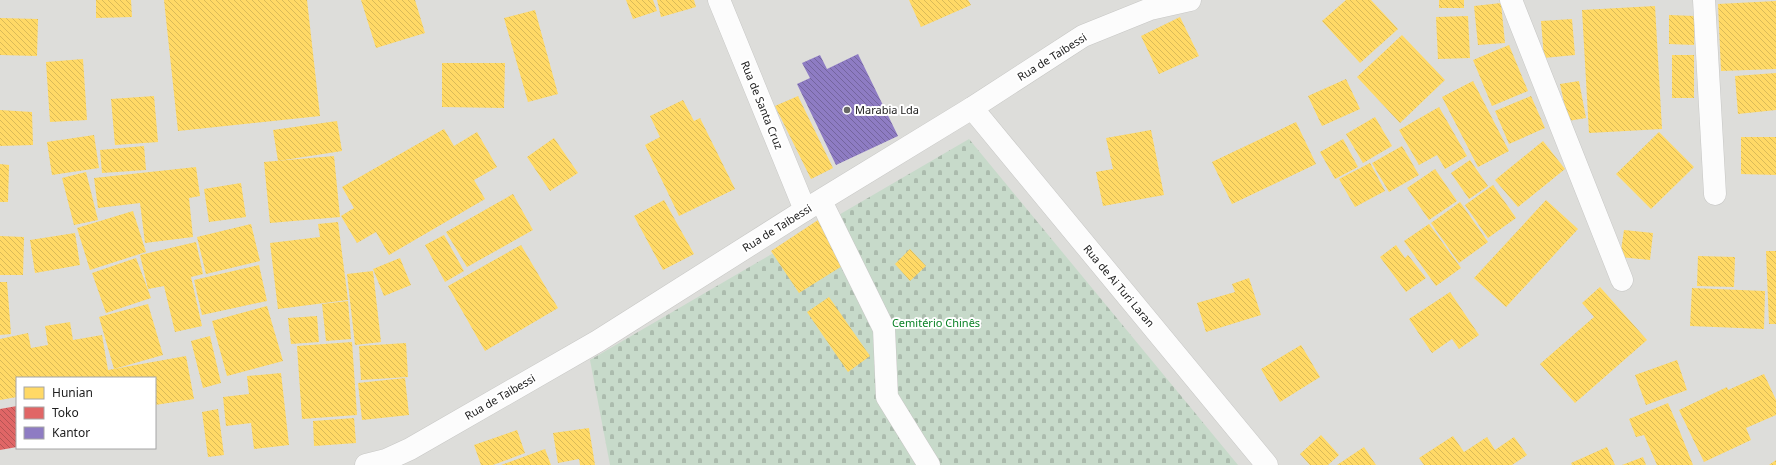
<svg xmlns="http://www.w3.org/2000/svg" width="1776" height="465" viewBox="0 0 1776 465" font-family="'Noto Sans',sans-serif">
<defs>
<pattern id="cemetery-stones" width="16" height="16" patternUnits="userSpaceOnUse"><rect width="16" height="16" fill="#c7daca"/><path d="M2 7V4a2 2 0 0 1 4 0v3zM10 15v-3a2 2 0 0 1 4 0v3z" fill="#abbbad"/></pattern>
<pattern id="homes-back-hatch" width="6" height="6" patternUnits="userSpaceOnUse"><rect width="6" height="6" fill="#ffd966"/><path d="M-1 5l2 2M0 0l6 6M5-1l2 2" fill="none" stroke="#daba58"/></pattern>
<pattern id="shops-back-hatch" width="6" height="6" patternUnits="userSpaceOnUse"><rect width="6" height="6" fill="#e06666"/><path d="M-1 5l2 2M0 0l6 6M5-1l2 2" fill="none" stroke="#b55454"/></pattern>
<pattern id="offices-back-hatch" width="6" height="6" patternUnits="userSpaceOnUse"><rect width="6" height="6" fill="#8e7cc3"/><path d="M-1 5l2 2M0 0l6 6M5-1l2 2" fill="none" stroke="#74659e"/></pattern>
</defs>
<rect width="100%" height="100%" fill="#eeeee9"/>
<!-- residential -->
<path fill="#ddddda" fill-rule="evenodd" d="M0 0H1776V465H0ZM17 378H155V448H17Z"/>
<!-- cemetery -->
<polygon fill="url(#cemetery-stones)" points="969,139 1238,465 610,465 590,360"/>
<!-- homes -->
<g fill="url(#homes-back-hatch)">
<polygon points="96,0 131,0 132,17 96,18"/>
<polygon points="164,0 307,0 320,116 178,131"/>
<polygon points="361,0 415,0 425,33 376,48"/>
<polygon points="626,0 653,0 657,11 633,19"/>
<polygon points="657,0 694,0 696,7 661,17"/>
<polygon points="909,0 968,0 971,5 921,27"/>
<polygon points="1346,0 1371,0 1398,29 1360,63 1322,21"/>
<rect x="1439" y="0" width="25" height="8"/>
<polygon points="1776,1 1776,69 1721,71 1718,4"/>
<polygon points="1501,3 1505,43 1478,45 1474,6"/>
<polygon points="1655,6 1662,129 1589,133 1582,10"/>
<polygon points="535,10 558,94 528,102 504,18"/>
<polygon points="1669,15 1695,16 1694,45 1669,44"/>
<polygon points="1468,16 1470,58 1438,59 1436,17"/>
<polygon points="1180,17 1199,56 1159,74 1141,36"/>
<polygon points="0,18 38,19 37,56 0,55"/>
<polygon points="1572,19 1575,55 1544,58 1541,21"/>
<polygon points="1402,35 1445,80 1400,123 1357,77"/>
<polygon points="1509,45 1528,91 1492,106 1473,60"/>
<rect x="1672" y="55" width="22" height="43"/>
<polygon points="83,59 87,120 50,122 46,62"/>
<polygon points="442,63 505,63 504,108 442,107"/>
<polygon points="1776,73 1776,110 1738,114 1735,76"/>
<polygon points="1346,79 1360,109 1322,126 1308,96"/>
<polygon points="1473,81 1509,151 1478,167 1442,97"/>
<polygon points="1579,81 1586,118 1568,121 1560,84"/>
<polygon points="154,96 158,142 115,145 111,99"/>
<polygon points="798,96 833,168 811,179 775,106"/>
<polygon points="1531,96 1545,128 1509,144 1495,111"/>
<polygon points="683,100 694,121 700,118 735,189 679,216 645,145 660,137 650,116"/>
<polygon points="1439,107 1467,156 1445,169 1437,155 1419,165 1399,130"/>
<polygon points="0,110 32,112 33,145 0,146"/>
<polygon points="1375,117 1392,146 1363,163 1346,134"/>
<polygon points="337,121 342,151 278,161 273,130"/>
<polygon points="1296,122 1316,164 1232,204 1212,162"/>
<polygon points="444,129 454,146 477,132 497,167 474,180 485,199 389,255 376,232 357,243 341,216 354,208 342,187"/>
<polygon points="1151,130 1164,195 1103,206 1096,172 1113,169 1106,138"/>
<polygon points="1659,132 1694,167 1651,209 1616,174"/>
<polygon points="94,135 99,168 52,175 47,142"/>
<polygon points="1741,137 1776,137 1776,175 1741,174"/>
<polygon points="554,138 578,173 550,191 527,157"/>
<polygon points="1343,139 1358,167 1335,179 1320,152"/>
<polygon points="1543,141 1565,169 1518,207 1495,180"/>
<polygon points="144,146 146,170 102,173 100,150"/>
<polygon points="1402,146 1419,175 1389,192 1372,163"/>
<polygon points="334,156 340,217 270,223 264,162"/>
<polygon points="1470,160 1488,186 1469,199 1451,173"/>
<polygon points="1370,163 1385,191 1355,207 1339,179"/>
<polygon points="0,164 9,165 8,202 0,202"/>
<polygon points="196,167 200,196 189,198 193,237 145,243 140,203 98,208 94,178"/>
<polygon points="1435,169 1457,201 1429,220 1407,188"/>
<polygon points="86,172 98,220 74,225 62,178"/>
<polygon points="241,183 246,217 209,222 204,189"/>
<polygon points="1493,185 1516,218 1488,238 1465,205"/>
<polygon points="513,194 533,230 467,267 446,232"/>
<polygon points="664,200 694,254 663,270 634,216"/>
<polygon points="1546,200 1578,229 1506,307 1474,278"/>
<polygon points="1460,202 1488,242 1459,263 1431,223"/>
<polygon points="133,211 146,252 90,270 77,228"/>
<polygon points="818,220 847,263 799,293 771,251"/>
<polygon points="338,222 348,300 278,309 270,243 320,237 318,224"/>
<polygon points="251,224 260,261 206,274 197,237"/>
<polygon points="1429,224 1461,268 1436,286 1404,241"/>
<polygon points="1624,230 1653,233 1650,260 1620,257"/>
<polygon points="75,233 80,265 35,273 30,240"/>
<polygon points="444,235 464,271 445,282 425,245"/>
<polygon points="0,236 24,237 23,275 0,275"/>
<polygon points="196,242 203,274 191,277 202,326 175,332 164,286 148,289 140,255"/>
<polygon points="521,245 558,308 485,351 448,286"/>
<polygon points="1396,245 1405,258 1408,255 1426,278 1406,292 1380,257"/>
<polygon points="910,249 926,266 910,281 895,264"/>
<polygon points="1766,251 1776,251 1776,324 1769,324"/>
<polygon points="1698,256 1735,257 1734,287 1697,286"/>
<polygon points="136,258 151,298 106,313 92,273"/>
<polygon points="400,258 411,285 384,296 373,269"/>
<polygon points="259,265 267,301 202,315 194,280"/>
<polygon points="373,271 381,342 355,345 347,274"/>
<polygon points="1249,278 1261,315 1206,332 1197,303 1235,292 1232,284"/>
<polygon points="0,282 7,282 11,334 0,335"/>
<polygon points="1600,287 1647,340 1575,403 1540,364 1594,317 1582,303"/>
<polygon points="1692,288 1765,291 1764,329 1690,326"/>
<polygon points="1450,292 1479,335 1459,349 1452,339 1432,353 1409,319"/>
<polygon points="829,297 870,356 848,372 807,312"/>
<polygon points="348,301 351,339 326,341 322,304"/>
<polygon points="148,304 163,355 114,369 99,317"/>
<polygon points="267,306 283,361 227,376 212,321"/>
<polygon points="317,316 319,342 291,344 288,318"/>
<polygon points="70,322 73,340 102,335 108,370 186,356 194,399 155,405 155,378 17,378 17,397 0,400 0,339 28,333 31,348 48,345 45,326"/>
<polygon points="210,336 221,383 203,388 191,341"/>
<polygon points="352,342 357,415 302,419 297,346"/>
<polygon points="406,343 408,377 361,380 359,346"/>
<polygon points="1301,345 1320,377 1280,402 1261,369"/>
<polygon points="1677,360 1687,390 1646,405 1635,375"/>
<polygon points="281,373 289,445 254,449 251,423 226,426 223,397 249,394 247,376"/>
<polygon points="1764,374 1776,400 1776,415 1746,428 1751,440 1704,462 1679,410 1727,387 1728,390"/>
<polygon points="405,378 409,415 362,420 358,383"/>
<polygon points="1668,403 1676,422 1693,465 1657,465 1644,435 1636,437 1629,419"/>
<polygon points="218,409 224,455 208,457 202,412"/>
<polygon points="354,418 356,443 314,446 313,421"/>
<polygon points="589,428 595,465 580,465 579,459 558,463 553,433"/>
<polygon points="517,430 525,453 493,465 481,465 474,445"/>
<polygon points="1321,435 1339,455 1328,465 1310,465 1300,454"/>
<polygon points="1453,436 1464,452 1487,437 1495,450 1514,437 1527,455 1512,465 1424,465 1419,458"/>
<polygon points="1364,447 1376,465 1337,465"/>
<polygon points="1607,447 1615,465 1572,465 1571,463"/>
<polygon points="545,449 551,465 501,465"/>
<polygon points="1643,457 1646,465 1622,465"/>
<polygon points="1776,460 1776,465 1769,465"/>
</g>
<!-- shops -->
<polygon fill="url(#shops-back-hatch)" points="17,406 17,447 0,450 0,409"/>
<!-- offices -->
<polygon fill="url(#offices-back-hatch)" points="858,54 898,136 836,165 797,84 810,78 802,63 820,55 827,69"/>
<g fill="none" stroke-linecap="round" stroke-linejoin="round">
<!-- minor casing -->
<g stroke="#c7c7c5" stroke-width="23">
<g id="minor">
<polyline points="719,0 805,210"/>
<polyline points="1511,0 1622,280"/>
<polyline points="1704,0 1715,194"/>
<polyline points="972,108 1267,465"/>
<polyline points="821,201 884,329 887,397 929,465"/>
<polyline points="366,465 386,460 410,449 598,341 805,210 972,108 1083,36 1150,9 1190,0"/>
</g>
</g>
<!-- minor -->
<use href="#minor" stroke="#fcfcfc" stroke-width="22"/>
</g>
<!-- markers -->
<circle fill="#686866" stroke="#fff" stroke-width="1.5" cx="847" cy="110" r="4"/>
<g text-anchor="middle" stroke-width="4" stroke-linejoin="round" paint-order="stroke">
<!-- street labels -->
<g font-size="11" fill="#202020" stroke="#fff">
<text transform="translate(1052 57) rotate(-32)" y="4">Rua de Taibessi</text>
<text transform="translate(762 105) rotate(68)" y="4">Rua de Santa Cruz</text>
<text transform="translate(777 228) rotate(-32)" y="4">Rua de Taibessi</text>
<text transform="translate(1119 286) rotate(50)" y="4">Rua de Ai Turi Laran</text>
<text transform="translate(500 397) rotate(-30)" y="4">Rua de Taibessi</text>
</g>
<!-- poi labels -->
<g font-size="11" fill="#202020" stroke="#fff" text-anchor="start">
<text x="855" y="114">Marabia Lda</text>
</g>
<!-- park labels -->
<g font-size="11" fill="#0a8226" stroke="#fff">
<text x="936" y="327">Cemitério Chinês</text>
</g>
</g>
<!-- legend -->
<rect x="16" y="377" width="140" height="72" fill="#ffffff" stroke="#a6a6a6"/>
<rect x="24" y="387" width="20" height="12" fill="#ffd966" stroke="#a6a6a6"/>
<text x="52" y="397" font-size="12" fill="#202020">Hunian</text>
<rect x="24" y="407" width="20" height="12" fill="#e06666" stroke="#a6a6a6"/>
<text x="52" y="417" font-size="12" fill="#202020">Toko</text>
<rect x="24" y="427" width="20" height="12" fill="#8e7cc3" stroke="#a6a6a6"/>
<text x="52" y="437" font-size="12" fill="#202020">Kantor</text>
</svg>
